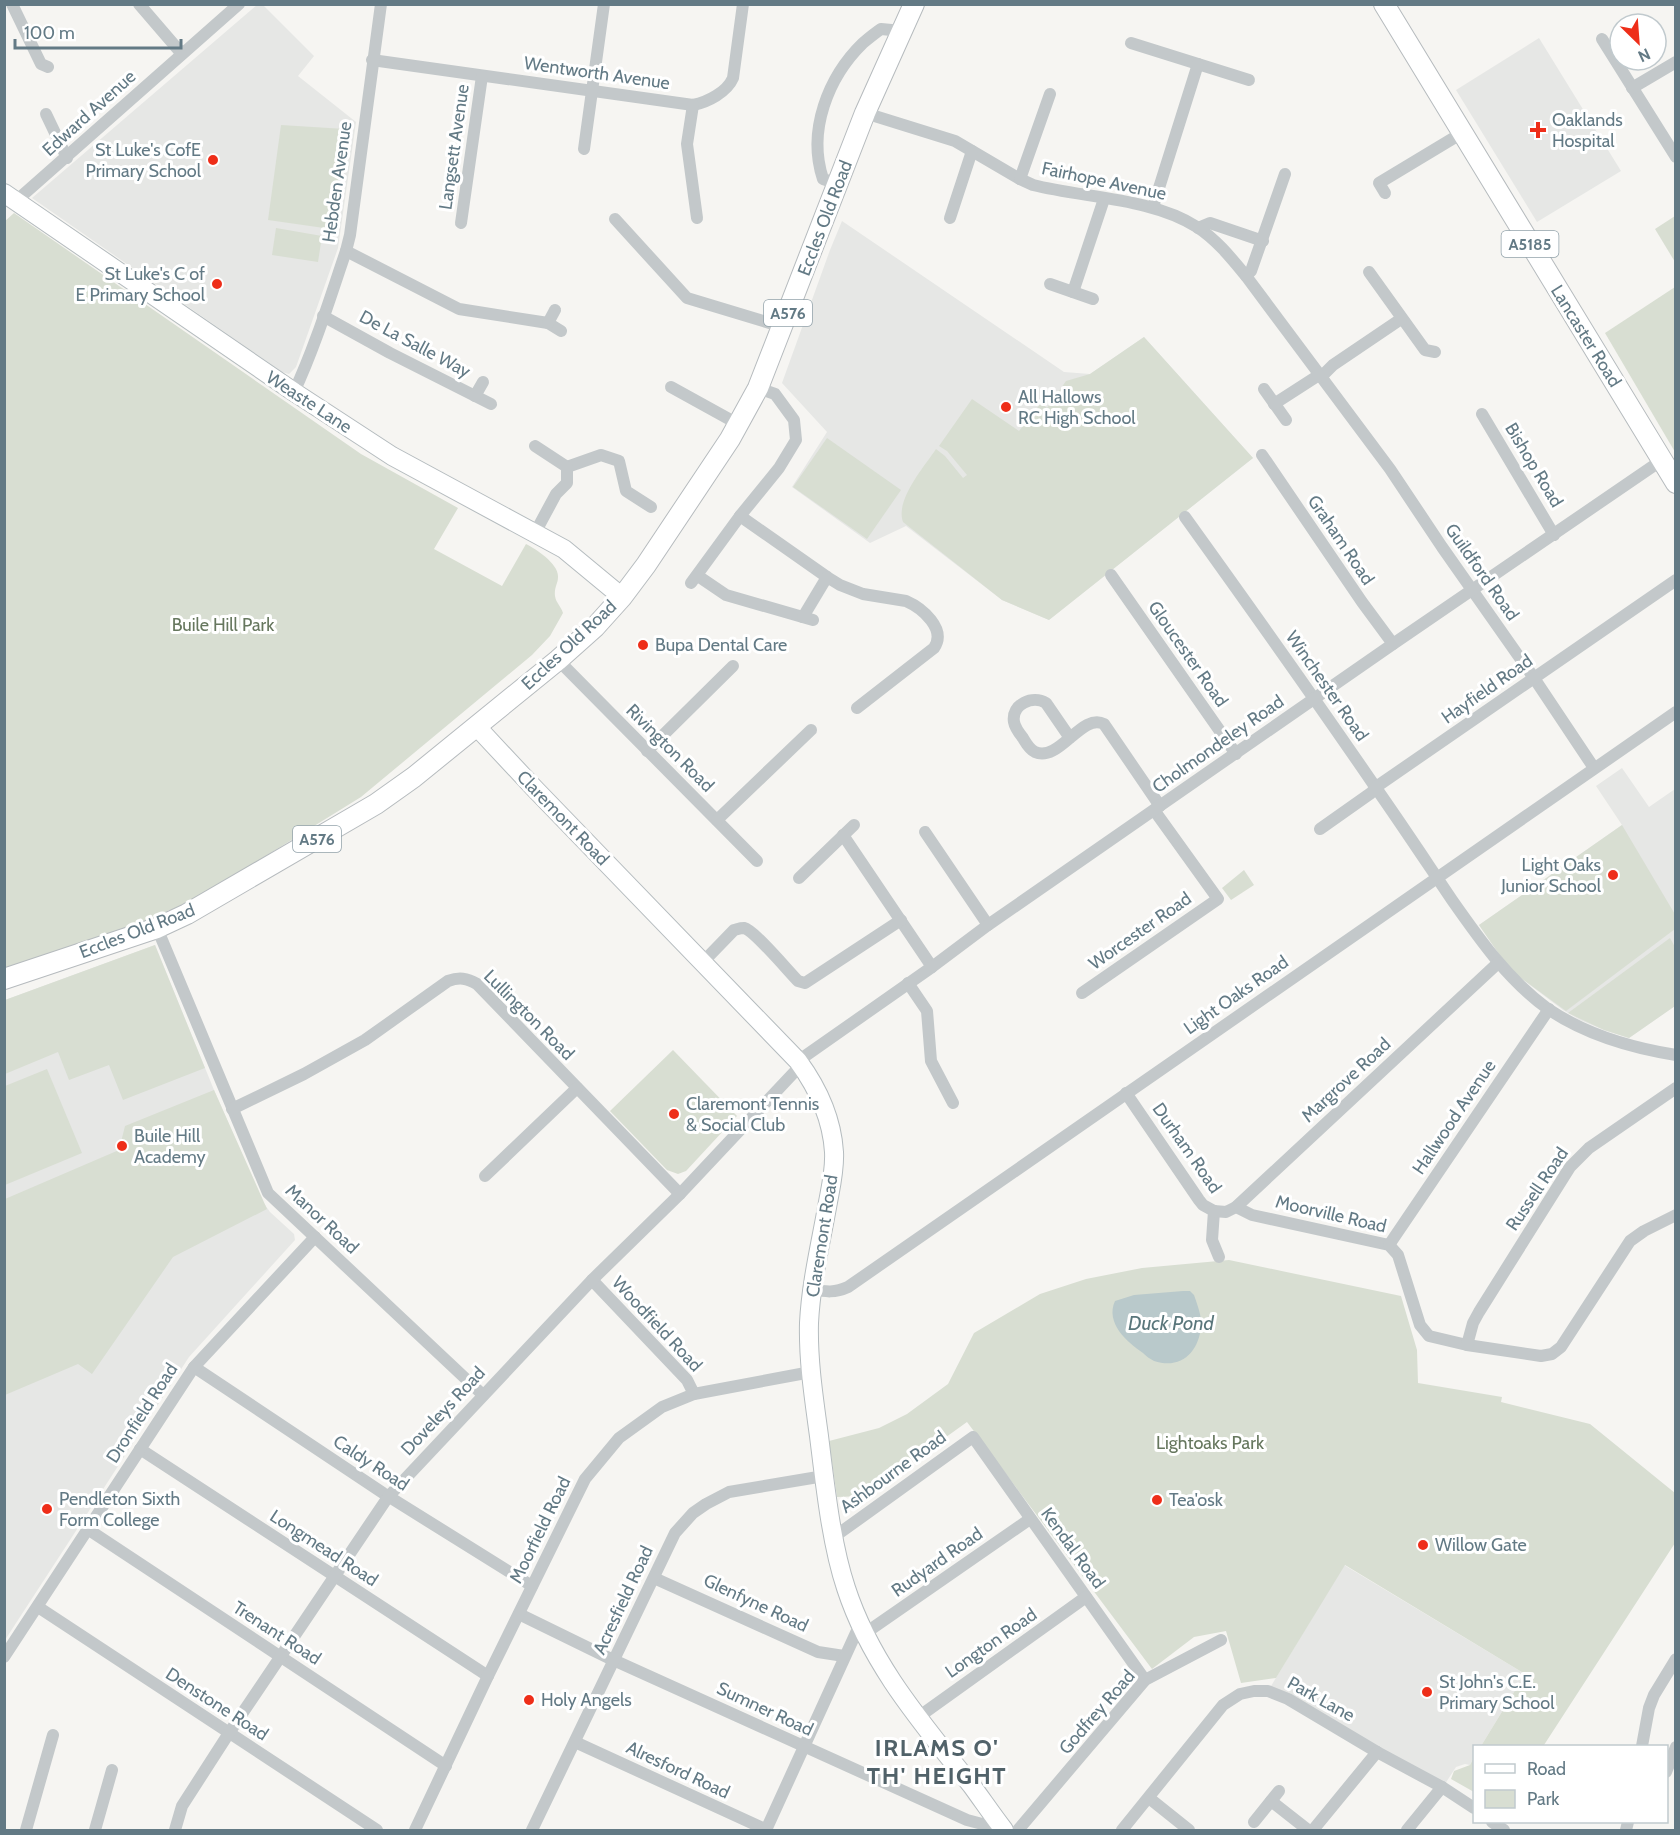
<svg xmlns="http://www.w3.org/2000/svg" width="1680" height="1835" viewBox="0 0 1680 1835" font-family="Cabin,sans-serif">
<rect width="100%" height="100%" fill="#f6f5f2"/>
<!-- built -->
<g fill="#e6e7e5">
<polygon points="257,5 263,5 314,56 298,76 356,122 338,248 296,367 289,374 282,372 32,198"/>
<polygon points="1539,38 1621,171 1537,222 1456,90"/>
<polygon points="842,221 1064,372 1090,374 1144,337 1253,458 1049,620 1002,600 906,526 870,543 792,487 827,432 782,383 830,250"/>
<polygon points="1622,768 1649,807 1675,789 1675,1006 1629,1038 1604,1030 1580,1020 1563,1010 1510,970 1479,925 1622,825 1596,786"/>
<polygon points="155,945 214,1090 263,1202 270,1212 294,1234 295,1240 189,1357 5,1640 5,1000"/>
<polygon points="1344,1565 1525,1674 1481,1746 1474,1746 1474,1757 1470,1765 1465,1764 1456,1767 1443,1787 1268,1691"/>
</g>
<!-- green -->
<g fill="#d8ded2">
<polygon points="281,125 345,129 331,229 268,220"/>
<path d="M14 213 361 454 458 508 434 549 502 586 526 544C536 549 559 564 558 577 558 584 554 587 555 596 556 603 561 606 563 613L550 636 532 655 361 797 180 909 169 910 149 923 5 972 4 222Z"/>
<polygon points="1675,216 1675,262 1655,229"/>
<polygon points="276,228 322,236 318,262 272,255"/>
<polygon points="1675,287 1675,452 1605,333"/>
<path d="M1144 337 1253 458 1049 620 1002 600 903 522C895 500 924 467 936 449L945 456 963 478 967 475 947 451 939 446 972 399 1019 431 1041 403 1047 408 1066 381 1090 374Z"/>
<polygon points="827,438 901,490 867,539 793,487"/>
<polygon points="1622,825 1676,916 1675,929 1566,1011 1510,970 1479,925"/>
<polygon points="1244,870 1254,885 1231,900 1222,888"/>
<polygon points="1670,938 1675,947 1675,1006 1629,1038 1604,1030 1568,1013"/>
<polygon points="155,945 205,1068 123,1100 109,1065 69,1080 58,1052 5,1074 5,1000"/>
<polygon points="673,1050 737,1116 686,1171 678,1174 667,1170 610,1111"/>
<polygon points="47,1069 82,1153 5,1185 5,1086"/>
<polygon points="214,1090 267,1209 173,1257 92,1374 78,1364 5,1395 5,1199 119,1150 125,1126"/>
<polygon points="1229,1260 1401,1296 1417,1350 1418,1383 1502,1397 1501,1402 1590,1424 1675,1493 1675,1543 1544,1745 1545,1746 1481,1746 1525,1674 1345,1565 1276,1678 1241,1683 1226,1631 1194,1637 1152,1669 967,1422 864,1496 837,1497 829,1441 879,1428 907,1414 948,1384 974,1333 1040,1294 1086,1279 1142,1268"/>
<polygon points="1474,1757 1474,1792 1451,1779 1454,1771 1470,1765"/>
</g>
<!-- water -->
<path fill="#b9c9cb" d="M1183 1291H1190L1194 1295C1197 1304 1202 1316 1201 1326 1199 1352 1181 1370 1154 1361 1150 1359 1146 1356 1143 1353 1127 1342 1105 1323 1115 1301L1134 1295Z"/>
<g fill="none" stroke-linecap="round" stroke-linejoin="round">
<!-- secondary casing -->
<g stroke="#b5bcbf" stroke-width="20">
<g id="secondary">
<polyline points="4,193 294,392 392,456 564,549 622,597"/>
<path d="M477 727 534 788 798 1061C817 1087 832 1119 834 1152 835 1169 831 1186 828 1202 821 1242 811 1282 809 1323 808 1361 814 1399 819 1436 825 1484 831 1543 846 1588 871 1665 923 1724 972 1786 983 1801 993 1816 1004 1830"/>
</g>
</g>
<!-- primary casing -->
<g stroke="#b6bbbe" stroke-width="22">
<g id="primary">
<polyline points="1384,4 1676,483"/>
<polyline points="4,979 157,928 187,914 376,804 414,777 558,660 595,627 622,597 646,565 730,439 758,388 865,113 914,4"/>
</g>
</g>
<!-- minor -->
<g stroke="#c3c8ca" stroke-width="12">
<polyline points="12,4 41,64 48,67"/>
<polyline points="139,4 182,54"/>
<polyline points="1602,39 1676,157"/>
<polyline points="1131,43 1249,80"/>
<path d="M372 60 693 105C708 102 727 92 733 78L743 4"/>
<polyline points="1632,88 1676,62"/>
<polyline points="693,105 687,144 697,218"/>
<path d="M865 113 955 141 1020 179 1033 185C1085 198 1152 198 1197 227 1217 240 1232 259 1246 276L1390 469 1442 547 1534 678 1594 768"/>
<polyline points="46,114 67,158"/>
<polyline points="584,149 604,4"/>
<polyline points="1020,179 1050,94"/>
<path d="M838 184 823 179C807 131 828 77 863 43 869 38 875 33 881 29L902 31"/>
<polyline points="1385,193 1379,183 1462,133"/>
<polyline points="16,201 239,4"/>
<polyline points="1153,207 1198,64"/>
<polyline points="950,218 972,151"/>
<polyline points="615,219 687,298 783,327"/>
<polyline points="461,223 482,76"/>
<polyline points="1198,228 1210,223 1263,241"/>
<polyline points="346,251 459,309 548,323 561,331"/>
<polyline points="1369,272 1425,350 1435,352"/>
<polyline points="1246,276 1251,271 1285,174"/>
<polyline points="1050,284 1093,299"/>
<polyline points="1073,292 1104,199"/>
<polyline points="323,316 390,353 491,404"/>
<polyline points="548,323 555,310"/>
<polyline points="1321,377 1333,365 1401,319"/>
<polyline points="671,387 738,424"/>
<polyline points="1264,389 1286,420"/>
<path d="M294 392C315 347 330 298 346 251L350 235 381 4"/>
<polyline points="475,396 483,382"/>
<polyline points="1274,404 1319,375"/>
<polyline points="1482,414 1554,535"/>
<polyline points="1262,455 1362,602 1393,644"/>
<polyline points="567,467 601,455 619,461 626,491 651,507"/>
<path d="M740 516 827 577 840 585 863 594 906 601C922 608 947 629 934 648L857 708"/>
<path d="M1185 517C1249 606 1313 696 1376 788 1402 825 1427 863 1452 900 1480 940 1508 980 1548 1009 1585 1034 1632 1048 1676 1055"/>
<polyline points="535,533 556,494 567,483 567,467 535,446"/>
<polyline points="1111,575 1236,754"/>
<polyline points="698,576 726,595 813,620"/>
<polyline points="691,583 740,516 779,468 796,440 794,420 775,394 758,388"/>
<polyline points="803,617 827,577"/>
<polyline points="558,660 757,861"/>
<path d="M1070 738 1046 703C1033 695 1011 704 1014 722 1015 728 1019 733 1023 738 1026 743 1029 749 1035 752 1059 763 1082 712 1104 724L1160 806"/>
<polyline points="647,751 733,666"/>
<polyline points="717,820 811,730"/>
<polyline points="1320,829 1371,793 1376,787 1676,580"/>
<polyline points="925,832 988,925"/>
<polyline points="843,835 932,967"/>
<polyline points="799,878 854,825"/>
<polyline points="157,928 268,1193 483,1395"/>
<path d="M703 962 734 930C738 929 740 928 744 928 754 930 789 972 798 981L805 983 901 920"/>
<polyline points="908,983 927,1011 931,1061 953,1103"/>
<polyline points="1082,993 1218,899 1154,810"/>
<polyline points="798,1061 932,967 988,925 1393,644 1662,460"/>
<polyline points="1126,1093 1199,1200 1203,1205 1214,1211 1212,1240 1219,1257"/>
<path d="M232 1109 304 1074 365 1040 448 981C459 977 467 978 477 984L680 1194"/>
<polyline points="485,1176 577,1088"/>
<polyline points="1236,1207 1252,1215 1389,1245 1398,1255 1420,1325 1429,1336 1467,1345 1541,1356 1552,1354 1561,1347 1630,1241 1644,1231 1676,1215"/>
<polyline points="1214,1211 1226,1212 1236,1207 1498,963"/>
<polyline points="1389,1245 1549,1009"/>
<polyline points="592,1280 687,1380 694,1394"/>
<path d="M812 1289C826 1292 835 1293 848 1287L1676 712"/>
<polyline points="1467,1345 1473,1323 1479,1312 1570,1167 1589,1148 1676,1088"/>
<polyline points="194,1367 383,1493 532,1586"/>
<polyline points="140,1449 488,1676"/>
<polyline points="89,1530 446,1766"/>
<polyline points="834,1537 973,1437 1145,1680"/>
<polyline points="654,1578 818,1652 844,1656"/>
<polyline points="38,1607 377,1830"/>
<polyline points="519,1614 609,1658 967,1820 986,1825 997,1821"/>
<polyline points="864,1634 1030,1519"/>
<polyline points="4,1657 194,1367 315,1237"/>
<polyline points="917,1718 1086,1597"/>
<polyline points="575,1742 767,1830"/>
<polyline points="1642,1746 1649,1708 1654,1695 1676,1659"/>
<polyline points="1666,1772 1676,1747"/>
<polyline points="1149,1798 1189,1830"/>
<polyline points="1271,1801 1308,1830"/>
<polyline points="1254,1822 1279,1791"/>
<polyline points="1492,1822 1504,1830"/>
<polyline points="26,1830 53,1735"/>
<polyline points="95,1830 112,1770"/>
<polyline points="175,1830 182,1806 229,1733 388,1497 592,1280 680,1194 801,1065"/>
<polyline points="415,1830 488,1676 585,1479 619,1438 662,1407 694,1394 811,1372"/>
<polyline points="532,1830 675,1533 693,1513 706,1504 729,1492 824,1476"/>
<polyline points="766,1830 860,1624"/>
<polyline points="1018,1830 1145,1680 1221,1640"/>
<polyline points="1122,1830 1223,1705 1240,1694 1254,1691 1268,1691 1288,1699 1377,1752 1442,1787 1474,1808"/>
<polyline points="1313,1830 1377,1752"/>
<polyline points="1407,1830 1442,1787"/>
<polyline points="1626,1830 1628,1822"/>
</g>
<!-- secondary -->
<use href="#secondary" stroke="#fff" stroke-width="18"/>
<!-- primary -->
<use href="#primary" stroke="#fff" stroke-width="20"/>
</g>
<!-- markers -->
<g fill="#ee2e19" stroke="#fff" stroke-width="2">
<path d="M1535 121h6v6h6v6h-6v6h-6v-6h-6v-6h6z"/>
<circle cx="213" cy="160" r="6"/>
<circle cx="217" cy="284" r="6"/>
<circle cx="1006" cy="407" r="6"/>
<circle cx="643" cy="645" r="6"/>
<circle cx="1613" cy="875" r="6"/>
<circle cx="674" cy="1114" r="6"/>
<circle cx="122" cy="1146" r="6"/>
<circle cx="1157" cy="1500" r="6"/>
<circle cx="47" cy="1509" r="6"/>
<circle cx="1423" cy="1545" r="6"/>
<circle cx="1427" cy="1692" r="6"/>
<circle cx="529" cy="1700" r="6"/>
</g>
<g text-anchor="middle" stroke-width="6" stroke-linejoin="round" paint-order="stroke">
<!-- shield labels -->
<g fill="#fff" stroke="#92a2aa" stroke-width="1.5">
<rect x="1501.5" y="231" width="57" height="26" rx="4.5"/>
<rect x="764" y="300" width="48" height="26" rx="4.5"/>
<rect x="293" y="826" width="48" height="26" rx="4.5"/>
</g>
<g font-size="16" font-weight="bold" fill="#637a85">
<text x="1530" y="250">A5185</text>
<text x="788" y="319">A576</text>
<text x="317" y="845">A576</text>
</g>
<!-- street labels -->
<g font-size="18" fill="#637a85" stroke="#fff">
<text transform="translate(597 73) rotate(8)" y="6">Wentworth Avenue</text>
<text transform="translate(89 113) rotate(-42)" y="6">Edward Avenue</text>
<text transform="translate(454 147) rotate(-82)" y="6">Langsett Avenue</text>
<text transform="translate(1104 181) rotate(12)" y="6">Fairhope Avenue</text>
<text transform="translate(337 182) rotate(-82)" y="6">Hebden Avenue</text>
<text transform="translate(825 218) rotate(-69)" y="6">Eccles Old Road</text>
<text transform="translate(1586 336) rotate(58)" y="6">Lancaster Road</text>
<text transform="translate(415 344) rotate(28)" y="6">De La Salle Way</text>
<text transform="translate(309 402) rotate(33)" y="6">Weaste Lane</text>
<text transform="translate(1534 465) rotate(59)" y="6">Bishop Road</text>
<text transform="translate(1341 540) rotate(56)" y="6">Graham Road</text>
<text transform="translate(1482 572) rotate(55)" y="6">Guildford Road</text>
<text transform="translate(569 645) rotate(-43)" y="6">Eccles Old Road</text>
<text transform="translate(1188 654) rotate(55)" y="6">Gloucester Road</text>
<text transform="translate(1327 686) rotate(55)" y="6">Winchester Road</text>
<text transform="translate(1487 689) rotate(-35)" y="6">Hayfield Road</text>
<text transform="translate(1218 744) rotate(-35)" y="6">Cholmondeley Road</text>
<text transform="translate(670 748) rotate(45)" y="6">Rivington Road</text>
<text transform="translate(563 818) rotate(46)" y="6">Claremont Road</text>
<text transform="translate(137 931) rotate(-21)" y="6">Eccles Old Road</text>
<text transform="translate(1140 931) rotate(-35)" y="6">Worcester Road</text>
<text transform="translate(1236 995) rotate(-35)" y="6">Light Oaks Road</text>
<text transform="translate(529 1015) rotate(45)" y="6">Lullington Road</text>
<text transform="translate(1346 1080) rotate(-43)" y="6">Margrove Road</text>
<text transform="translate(1454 1117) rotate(-56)" y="6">Hallwood Avenue</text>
<text transform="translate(1187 1148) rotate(55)" y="6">Durham Road</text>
<text transform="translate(1537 1189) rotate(-56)" y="6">Russell Road</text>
<text transform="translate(1331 1214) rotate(13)" y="6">Moorville Road</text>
<text transform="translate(322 1219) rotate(43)" y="6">Manor Road</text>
<text transform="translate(822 1236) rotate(-81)" y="6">Claremont Road</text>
<text transform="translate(657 1324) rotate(47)" y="6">Woodfield Road</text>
<text transform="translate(443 1411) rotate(-47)" y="6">Doveleys Road</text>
<text transform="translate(142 1413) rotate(-57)" y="6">Dronfield Road</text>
<text transform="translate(371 1463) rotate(33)" y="6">Caldy Road</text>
<text transform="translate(893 1472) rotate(-36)" y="6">Ashbourne Road</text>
<text transform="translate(540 1530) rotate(-64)" y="6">Moorfield Road</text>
<text transform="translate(324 1548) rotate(33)" y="6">Longmead Road</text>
<text transform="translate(1073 1548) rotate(54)" y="6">Kendal Road</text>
<text transform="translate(937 1562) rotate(-35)" y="6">Rudyard Road</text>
<text transform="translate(623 1600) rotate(-65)" y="6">Acresfield Road</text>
<text transform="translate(756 1603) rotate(25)" y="6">Glenfyne Road</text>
<text transform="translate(277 1633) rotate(33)" y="6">Trenant Road</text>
<text transform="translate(991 1643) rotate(-35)" y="6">Longton Road</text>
<text transform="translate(1321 1699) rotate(29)" y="6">Park Lane</text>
<text transform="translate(217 1704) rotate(33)" y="6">Denstone Road</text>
<text transform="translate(765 1709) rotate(25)" y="6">Sumner Road</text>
<text transform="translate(1097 1712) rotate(-49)" y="6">Godfrey Road</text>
<text transform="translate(678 1770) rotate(25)" y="6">Alresford Road</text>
</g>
<!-- poi labels -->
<g font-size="18" fill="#637a85" stroke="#fff" text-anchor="start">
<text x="1552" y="126">Oaklands<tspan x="1552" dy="21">Hospital</tspan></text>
<text x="201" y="156" text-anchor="end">St Luke's CofE<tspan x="201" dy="21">Primary School</tspan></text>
<text x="205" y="280" text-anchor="end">St Luke's C of<tspan x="205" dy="21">E Primary School</tspan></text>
<text x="1018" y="403">All Hallows<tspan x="1018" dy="21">RC High School</tspan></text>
<text x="655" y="651">Bupa Dental Care</text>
<text x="1601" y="871" text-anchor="end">Light Oaks<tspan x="1601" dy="21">Junior School</tspan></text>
<text x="686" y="1110">Claremont Tennis<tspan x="686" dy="21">&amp; Social Club</tspan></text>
<text x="134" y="1142">Buile Hill<tspan x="134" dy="21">Academy</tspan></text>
<text x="59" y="1505">Pendleton Sixth<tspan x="59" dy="21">Form College</tspan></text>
<text x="1169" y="1506">Tea'osk</text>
<text x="1435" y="1551">Willow Gate</text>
<text x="1439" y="1688">St John's C.E.<tspan x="1439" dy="21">Primary School</tspan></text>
<text x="541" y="1706">Holy Angels</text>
</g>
<!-- park labels -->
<g font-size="18" fill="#66775e" stroke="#fff">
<text x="223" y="631">Buile Hill Park</text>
<text x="1210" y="1449">Lightoaks Park</text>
</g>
<!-- water labels -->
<g font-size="20" font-style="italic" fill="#59767b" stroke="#fff">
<text x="1171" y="1330">Duck Pond</text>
</g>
<!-- district labels -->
<g font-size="24" font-weight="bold" letter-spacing="1.5" fill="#516269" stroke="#fff">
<text x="937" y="1756">IRLAMS O'<tspan x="937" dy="28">TH' HEIGHT</tspan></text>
</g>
</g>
<!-- border -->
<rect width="1680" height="1835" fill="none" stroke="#637a85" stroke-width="12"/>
<!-- legend -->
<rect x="1473" y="1745" width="195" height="78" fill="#ffffff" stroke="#c1cace" stroke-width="1.5"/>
<rect x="1485" y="1764" width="30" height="9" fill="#ffffff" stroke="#c1cace" stroke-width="1.5"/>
<text x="1527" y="1775" font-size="18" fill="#637a85">Road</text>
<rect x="1485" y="1790" width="30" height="18" fill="#d8ded2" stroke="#c1cace" stroke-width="1.5"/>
<text x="1527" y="1805" font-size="18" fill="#637a85">Park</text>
<!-- north arrow -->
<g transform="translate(1638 42) rotate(155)"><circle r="28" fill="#ffffff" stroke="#c1cace" stroke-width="1.5"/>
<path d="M0-4.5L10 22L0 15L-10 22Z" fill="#ee2e19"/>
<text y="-9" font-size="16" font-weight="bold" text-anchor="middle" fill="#637a85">N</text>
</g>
<!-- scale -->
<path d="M15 39v9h166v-9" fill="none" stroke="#637a85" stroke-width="3"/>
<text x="24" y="39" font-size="18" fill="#637a85" stroke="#ffffff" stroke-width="4.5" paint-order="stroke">100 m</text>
</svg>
